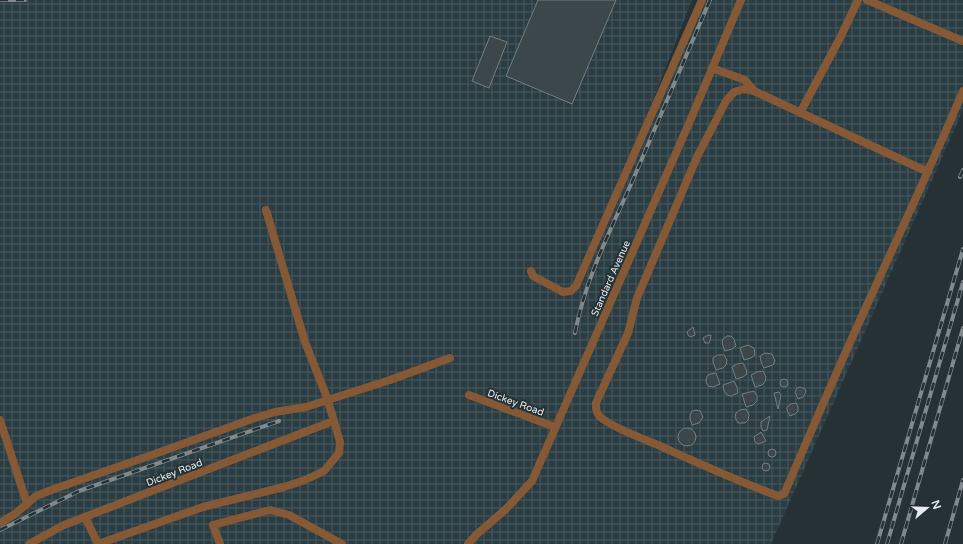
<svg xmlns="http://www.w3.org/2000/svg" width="963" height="544" viewBox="0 0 963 544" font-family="'Varela Round',sans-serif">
<defs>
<pattern id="industrial-grid" width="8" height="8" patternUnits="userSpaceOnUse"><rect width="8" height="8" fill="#2a3d43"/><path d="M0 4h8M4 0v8" fill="none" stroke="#49595e"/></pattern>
</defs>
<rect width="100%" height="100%" fill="#263135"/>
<!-- industrial -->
<polygon fill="url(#industrial-grid)" points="0,0 692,0 575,301 698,0 963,0 963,110 771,544 0,544"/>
<!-- building -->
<g fill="#3b474b" stroke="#727f84">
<polygon points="538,0 616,0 572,104 506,76"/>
<polygon points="490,36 507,42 489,88 472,81"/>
<polygon points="693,327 695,335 690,337 688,335 687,332"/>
<polygon points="711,335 710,341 709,343 705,343 703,338 706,336"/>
<polygon points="727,336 731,336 734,339 736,346 732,349 725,351 722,343 723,339"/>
<polygon points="748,345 754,348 755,355 751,358 744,360 740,348"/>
<polygon points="765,353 772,354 775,361 773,365 764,368 761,362 760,356"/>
<polygon points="718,355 724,355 727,360 726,365 723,368 716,370 713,362 713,358"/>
<polygon points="743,363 746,369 747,374 743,377 736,379 732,367 737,364"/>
<polygon points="763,371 766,377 765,382 762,385 755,387 751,375 757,372"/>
<polygon points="716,373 720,384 713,387 708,386 706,382 707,376 710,374"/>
<circle cx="784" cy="383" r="4"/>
<polygon points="734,381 737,387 738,393 731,396 727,395 724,391 723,385"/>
<polygon points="800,387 805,389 806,392 803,397 798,399 795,392 797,388"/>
<polygon points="754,391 757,396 757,401 753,405 746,407 742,394"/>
<polygon points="779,392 781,395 778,409 774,393"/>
<polygon points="796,403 798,407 798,411 795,414 790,416 787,410 787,407 791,404"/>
<polygon points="746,409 749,415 748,420 745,423 738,423 735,417 736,413 740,410"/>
<polygon points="696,410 700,411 703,417 699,423 692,425 690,419 690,415 692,411"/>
<polygon points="770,416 767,430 763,431 761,427 761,422"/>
<circle cx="687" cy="437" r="9"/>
<polygon points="761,432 766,441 758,444 755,442 754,437"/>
<circle cx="772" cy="453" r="4"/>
<circle cx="766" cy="467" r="4"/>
</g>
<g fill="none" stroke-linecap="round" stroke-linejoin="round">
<!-- minor -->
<g stroke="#855935" stroke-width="8">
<polyline points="867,0 963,41"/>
<polyline points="712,68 745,80 754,91"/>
<polyline points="800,113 841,36 858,0"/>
<path d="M928 172 754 91 744 89 734 92 726 101 697 157 637 298 628 333 596 403C596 409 596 412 600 417 612 427 643 439 658 445 698 463 737 481 778 496L784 494C810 434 835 375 862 316 896 241 931 167 963 91"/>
<polyline points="531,271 533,276 563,292 571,291 576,286 702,0"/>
<polyline points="469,395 555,427"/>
<polyline points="0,420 27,504"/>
<polyline points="85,517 98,544 203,507 284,487 305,480 324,471 339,453 340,442 334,421 326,395 305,342 266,210"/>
<polyline points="0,523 15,514 36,496 54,489 149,456 252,419 275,412 306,407 390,380 450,358"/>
<polyline points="29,544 64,525 328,423"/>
<polyline points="220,544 213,525 270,510 289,515 342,544"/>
<polyline points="468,544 476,535 506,509 532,481 690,121 741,0"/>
</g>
<!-- rail casing -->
<g stroke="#80898c" stroke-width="4">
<g id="rail">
<polyline points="0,0 25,0"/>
<polyline points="960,177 963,170"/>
<path d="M575 333C585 280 610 231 632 182 658 122 684 61 710 0"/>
<polyline points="0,530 79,491 279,421"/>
<polyline points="877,544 963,249"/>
<polyline points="887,544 963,282"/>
<polyline points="901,544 963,328"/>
<polyline points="945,544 963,480"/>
</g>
</g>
<!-- rail -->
<use href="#rail" stroke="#263135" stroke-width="2.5" stroke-dasharray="8" stroke-linecap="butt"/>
</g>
<g text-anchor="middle" stroke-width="4" stroke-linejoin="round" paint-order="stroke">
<!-- street labels -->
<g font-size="10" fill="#e5ecef" stroke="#263135">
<text transform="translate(610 278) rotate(-66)" y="4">Standard Avenue</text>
<text transform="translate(516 402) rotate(20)" y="4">Dickey Road</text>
<text transform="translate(174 472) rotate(-21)" y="4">Dickey Road</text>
</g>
</g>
<!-- north arrow -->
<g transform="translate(927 508) rotate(71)" stroke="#263135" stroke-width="3" paint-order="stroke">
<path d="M0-3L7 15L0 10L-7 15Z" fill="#e5ecef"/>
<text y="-6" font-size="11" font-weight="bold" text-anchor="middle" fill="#e5ecef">N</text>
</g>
</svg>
